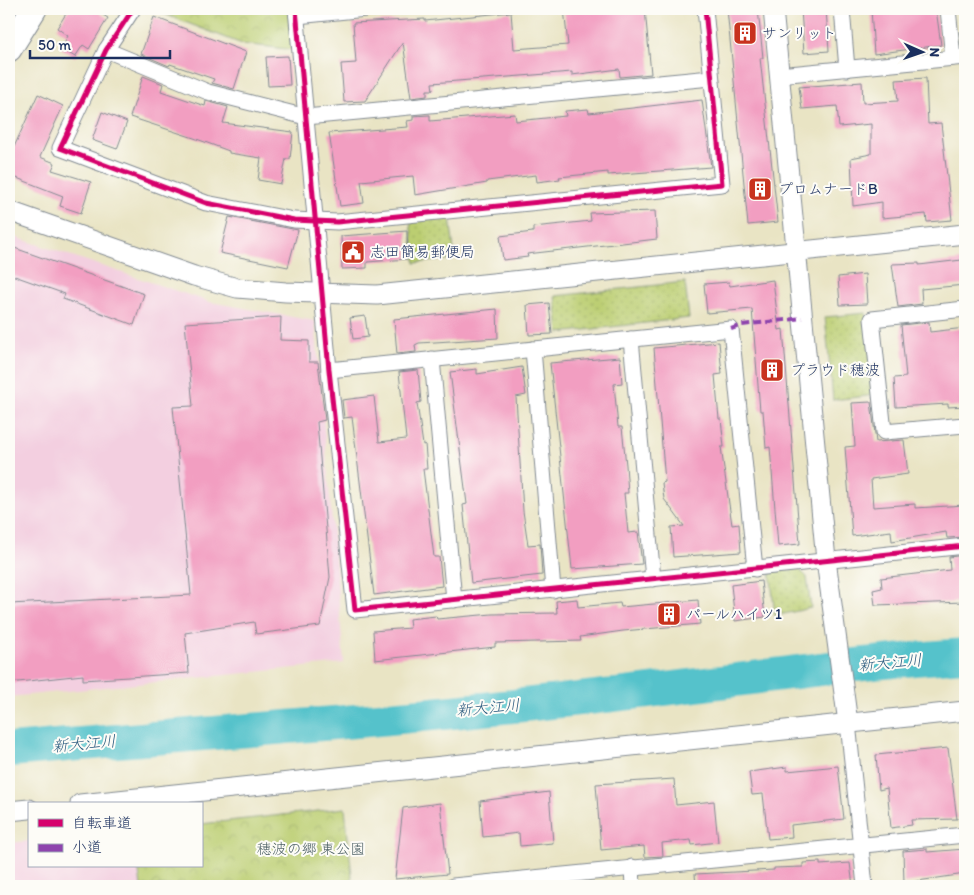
<svg xmlns="http://www.w3.org/2000/svg" width="974" height="895" viewBox="0 0 974 895" font-family="Itim,'Klee One',sans-serif">
<defs>
<pattern id="grass-dots" width="8" height="8" patternUnits="userSpaceOnUse" patternTransform="scale(1.25)"><rect width="8" height="8" fill="#bbce71"/><path d="M2 2h.1M6 6h.1" fill="none" stroke="#a0b164" stroke-width="1.8" stroke-linecap="round"/></pattern>
<pattern id="park-crowns" width="20" height="18" patternUnits="userSpaceOnUse" patternTransform="scale(1.25)"><rect width="20" height="18" fill="#bbce71"/><path d="M2 6a3 3 0 1 1 6 0M12 15a3 3 0 1 1 6 0" fill="none" stroke="#a0b164"/></pattern>
</defs>
<rect width="100%" height="100%" fill="#fdfcf7"/>
<filter id="ink" filterUnits="userSpaceOnUse"><feTurbulence type="fractalNoise" baseFrequency=".02" numOctaves="2"/><feDisplacementMap in="SourceGraphic" scale="10" xChannelSelector="R" yChannelSelector="G"/><feConvolveMatrix kernelMatrix="1 2 1 2 8 2 1 2 1" color-interpolation-filters="sRGB"/></filter>
<filter id="wash" filterUnits="userSpaceOnUse"><feTurbulence type="fractalNoise" baseFrequency=".0096" numOctaves="4" result="noise"/><feDisplacementMap in="SourceGraphic" scale="20" xChannelSelector="R" yChannelSelector="G"/><feGaussianBlur stdDeviation="1.12" result="paint"/><feColorMatrix in="noise" values="0 0 0 0 0 0 0 0 0 0 0 0 0 0 0 0 0 1.4 0 .05"/><feComposite in="paint" operator="in"/></filter>
<g filter="url(#wash)">
<rect width="100%" height="100%" fill="#e9e4c4"/>
<!-- built -->
<g fill="#f3cfe0">
<polygon points="9,235 210,302 315,321 344,663 9,697"/>
<polygon points="29,841 29,866 140,866 141,886 9,886 9,843"/>
</g>
<!-- grass -->
<g fill="url(#grass-dots)" stroke="#6b7e68">
<polygon points="450,217 455,259 415,263 410,221"/>
<polygon points="685,282 689,318 559,333 555,296"/>
<polygon points="866,313 875,395 833,400 825,317"/>
<polygon points="799,569 807,577 811,608 775,616 770,572"/>
</g>
<!-- park -->
<g fill="url(#park-crowns)" stroke="#6b7e68">
<polygon points="151,9 292,9 295,50 242,44"/>
<polygon points="345,808 353,886 141,886 138,866 201,866 201,824"/>
</g>
<g fill="none" stroke-linecap="round" stroke-linejoin="round">
<!-- river -->
<path stroke="#54c2cb" stroke-width="34" d="M9 750C208 733 407 719 605 696 726 683 844 663 965 655"/>
</g>
<g id="blocks">
<!-- building -->
<g fill="#f29ec1">
<polygon points="69,9 93,9 108,18 89,49 83,45 75,57 61,48 68,36 57,28"/>
<polygon points="564,9 645,9 651,74 620,77 619,69 572,75 572,72 432,83 433,90 427,90 427,96 411,98 403,42 365,101 344,102 341,64 356,63 353,23 425,19 425,21 511,12 514,49 568,45"/>
<polygon points="727,9 758,9 763,58 760,58 778,222 748,225"/>
<polygon points="801,9 826,9 829,51 804,53"/>
<polygon points="871,9 936,9 941,45 874,54"/>
<polygon points="154,17 246,52 234,89 212,83 214,79 170,64 169,66 141,54"/>
<polygon points="288,56 290,85 268,86 266,57"/>
<polygon points="143,76 163,84 161,91 205,106 206,101 228,107 223,123 293,132 290,159 286,159 281,184 258,180 261,158 229,153 229,151 194,138 130,117"/>
<polygon points="926,78 928,124 941,123 952,220 927,222 926,214 882,218 882,202 853,206 851,158 871,154 871,124 839,127 837,106 802,109 799,87 862,82 863,103 898,101 896,80"/>
<polygon points="38,94 63,106 40,157 55,163 52,170 91,182 81,213 60,206 63,196 9,175 9,145 14,147"/>
<polygon points="702,100 711,167 608,175 608,172 559,177 560,179 537,182 536,175 487,181 487,183 415,195 413,176 361,181 364,203 340,206 329,133 408,127 407,121 413,120 413,116 430,115 430,121 515,114 516,121 566,116 565,111 588,109 589,113"/>
<polygon points="102,112 127,122 117,149 92,140"/>
<polygon points="655,211 657,239 527,254 528,257 503,260 500,236 533,232 533,227 591,221 590,213"/>
<polygon points="229,217 298,230 288,267 220,253"/>
<polygon points="407,231 408,259 367,262 367,268 342,269 341,236"/>
<polygon points="9,246 144,294 134,325 63,299 65,294 9,274"/>
<polygon points="962,260 965,285 921,289 922,304 898,307 892,264 919,263 919,265"/>
<polygon points="865,274 867,304 840,305 838,277"/>
<polygon points="773,280 779,330 783,329 800,544 778,546 770,447 766,448 763,411 760,411 752,309 707,313 704,284 729,282 730,286"/>
<polygon points="549,303 552,334 529,335 527,305"/>
<polygon points="497,309 498,338 419,343 415,345 416,352 397,354 394,319"/>
<polygon points="365,316 368,337 353,339 350,318"/>
<polygon points="281,317 280,340 309,341 309,362 318,362 325,420 317,422 330,577 320,626 256,634 254,622 185,633 189,673 83,680 83,675 9,683 9,604 191,595 173,407 193,406 185,323"/>
<polygon points="929,322 930,332 965,328 965,406 948,407 948,404 896,407 894,378 906,377 901,325"/>
<polygon points="719,342 722,374 715,375 719,419 721,419 724,447 721,447 732,525 739,524 741,552 673,557 671,527 684,526 664,499 662,483 665,482 654,348"/>
<polygon points="620,357 622,383 614,384 618,427 622,427 626,465 628,493 624,493 628,533 638,532 642,564 572,569 550,363"/>
<polygon points="522,367 526,395 516,397 523,511 528,545 540,544 542,575 471,583 463,505 467,504 450,372 477,369 477,374"/>
<polygon points="418,370 421,402 417,403 423,445 425,444 427,469 423,469 434,557 439,557 442,586 374,595 352,417 344,418 342,400 374,396 379,442 406,439 399,372"/>
<polygon points="871,402 876,442 904,440 908,474 871,479 873,507 915,504 915,508 965,505 965,537 947,538 946,532 892,541 891,531 852,536 845,447 855,446 852,403"/>
<polygon points="965,555 965,602 875,605 873,590 882,588 881,578 950,570 949,557"/>
<polygon points="761,581 765,617 735,621 731,585"/>
<polygon points="577,599 578,607 620,603 621,607 698,600 700,624 623,631 580,637 581,641 495,643 495,647 375,660 373,631 410,628 409,619 436,616 437,619 492,614 557,613 556,601"/>
<polygon points="948,748 957,819 911,820 912,825 891,828 887,788 879,790 876,755"/>
<polygon points="838,766 844,819 791,825 792,837 768,839 763,794 752,795 749,772 787,767 787,771"/>
<polygon points="674,779 676,805 714,801 718,842 692,845 691,840 662,843 663,856 645,857 644,846 601,850 596,784"/>
<polygon points="549,792 553,843 520,846 519,833 483,837 480,801"/>
<polygon points="440,803 448,874 395,879 403,808"/>
<polygon points="927,849 927,852 965,849 965,874 904,883 903,851"/>
<polygon points="820,862 820,865 850,863 853,886 696,886 695,874 774,870 774,868 803,867 803,863"/>
</g>
</g>
</g>
<g filter="url(#ink)">
<use href="#blocks" fill-opacity="0" stroke="#828a91" stroke-width="1"/>
<g fill="none" stroke-linecap="round" stroke-linejoin="round">
<!-- minor casing -->
<g stroke="#828a91" stroke-width="17">
<g id="minor">
<polyline points="133,9 106,50 60,148 206,203 294,220 337,222 722,184 705,9"/>
<polyline points="296,9 329,370 355,610 965,546"/>
<polyline points="842,9 847,69"/>
<polyline points="948,9 953,58"/>
<polyline points="297,16 366,9"/>
<polyline points="106,50 208,92 306,117 711,78"/>
<polyline points="779,75 965,57"/>
<polyline points="965,309 872,319 884,432 965,425"/>
<polyline points="631,339 653,579"/>
<polyline points="533,349 553,590"/>
<polyline points="432,359 454,600"/>
<polyline points="329,370 731,329 755,569"/>
<polyline points="848,723 865,886"/>
<polyline points="632,867 633,886"/>
<polyline points="453,886 965,835"/>
</g>
</g>
<!-- tertiary casing -->
<g stroke="#828a91" stroke-width="21">
<g id="tertiary">
<polyline points="773,9 826,560 848,723"/>
<polyline points="9,211 194,276 237,288 286,292 377,295 965,234"/>
<polyline points="80,804 965,711"/>
<polyline points="9,811 29,809"/>
</g>
</g>
<!-- trunk casing -->
<g stroke="#828a91" stroke-width="27">
<polyline id="trunk" points="9,49 34,9"/>
</g>
<!-- minor -->
<use href="#minor" stroke="#fff" stroke-width="15"/>
<!-- tertiary -->
<use href="#tertiary" stroke="#fff" stroke-width="19"/>
<!-- trunk -->
<use href="#trunk" stroke="#fff" stroke-width="25"/>
<!-- quiet -->
<polyline stroke="#8e44ad" stroke-width="4" stroke-dasharray="8 4" stroke-linecap="butt" points="731,329 742,325 802,318"/>
<!-- cycleway casing -->
<g stroke="#fdfcf7" stroke-width="8">
<g id="cycleway">
<polyline points="133,9 106,50 60,148 206,203 294,220 337,222 722,184 705,9"/>
<polyline points="296,9 329,370 355,610 965,546"/>
</g>
</g>
<!-- cycleway -->
<use href="#cycleway" stroke="#d6006c" stroke-width="5"/>
</g>
</g>
<!-- icons -->
<defs>
<g id="building-square" transform="scale(1.25)"><rect x="-9" y="-9" width="18" height="18" rx="4" fill="#c8321e" stroke="#fdfcf7"/><path d="M-4-6H4V6H1V3H-1V6H-4ZM-2.5-4.3h1.7v1.8h-1.7ZM.8-4.3h1.7v1.8H.8ZM-2.5-1h1.7V.8h-1.7ZM.8-1h1.7V.8H.8Z" fill="#fff"/></g>
<g id="civic-square" transform="scale(1.25)"><rect x="-9" y="-9" width="18" height="18" rx="4" fill="#c8321e" stroke="#fdfcf7"/><path d="M-.6-6.5H3V-4.5H.6V-3L4-1V1h2V6H-6V1h2V-1L-.6-3ZM-1.2 2.5V6h2.4V2.5Z" fill="#fff"/></g>
</defs>
<g fill-rule="evenodd">
<use href="#building-square" x="745" y="33"/>
<use href="#building-square" x="760" y="189"/>
<use href="#civic-square" x="353" y="252"/>
<use href="#building-square" x="772" y="370"/>
<use href="#building-square" x="669" y="614"/>
</g>
<g text-anchor="middle" stroke-width="4" stroke-linejoin="round" paint-order="stroke">
<!-- poi labels -->
<g font-size="15" fill="#1b2f5e" stroke="#fdfcf7" text-anchor="start">
<text x="762" y="38">サンリット</text>
<text x="778" y="194">プロムナードB</text>
<text x="370" y="257">志田簡易郵便局</text>
<text x="790" y="375">プラウド穂波</text>
<text x="686" y="619">パールハイツ1</text>
</g>
<!-- park labels -->
<g font-size="15" fill="#4b5f64" stroke="#fdfcf7">
<text x="311" y="854">穂波の郷 東公園</text>
</g>
<!-- water labels -->
<g font-size="16" font-style="italic" fill="#2c5b7f" stroke="#fdfcf7">
<text transform="translate(890 662) rotate(-5)" y="6">新大江川</text>
<text transform="translate(488 707) rotate(-5)" y="6">新大江川</text>
<text transform="translate(84 743) rotate(-5)" y="6">新大江川</text>
</g>
</g>
<!-- margin -->
<rect width="974" height="895" fill="none" stroke="#fdfcf7" stroke-width="30"/>
<!-- legend -->
<rect x="28" y="802" width="175" height="65" fill="#fdfcf7" stroke="#a3aaba"/>
<rect x="38" y="819" width="25" height="8" fill="#d6006c" stroke="#a3aaba"/>
<text x="72" y="828" font-size="15" fill="#1b2f5e">自転車道</text>
<rect x="38" y="844" width="25" height="8" fill="#8e44ad" stroke="#a3aaba"/>
<text x="72" y="852" font-size="15" fill="#1b2f5e">小道</text>
<!-- north arrow -->
<g transform="translate(922 52) rotate(92)" stroke="#fdfcf7" stroke-width="4" paint-order="stroke">
<path d="M0-4L9 19L0 12L-9 19Z" fill="#1b2f5e"/>
<text y="-8" font-size="14" font-weight="bold" text-anchor="middle" fill="#1b2f5e">N</text>
</g>
<!-- scale -->
<path d="M30 50v8h140v-8" fill="none" stroke="#1b2f5e" stroke-width="2.5"/>
<text x="38" y="50" font-size="15" fill="#1b2f5e" stroke="#fdfcf7" stroke-width="4" paint-order="stroke">50 m</text>
</svg>
